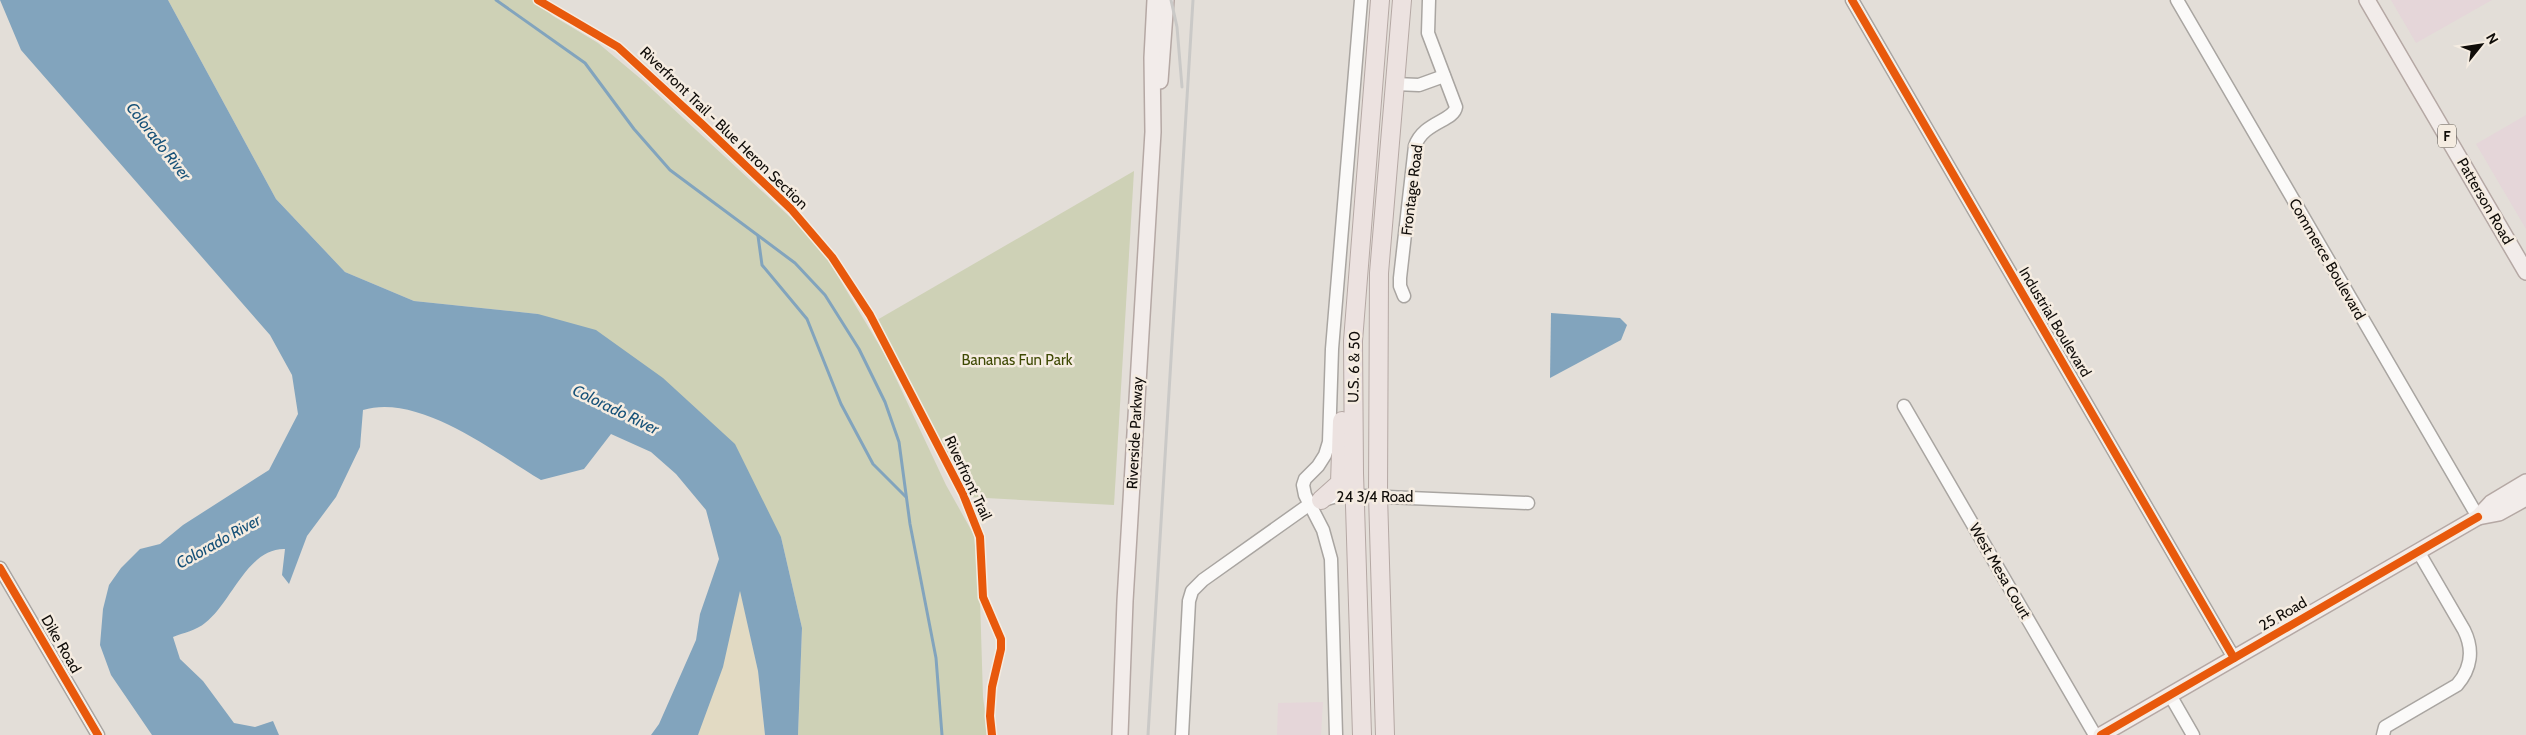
<svg xmlns="http://www.w3.org/2000/svg" width="2526" height="735" viewBox="0 0 2526 735" font-family="Cabin,sans-serif">
<rect width="100%" height="100%" fill="#e3ded8"/>
<!-- commercial -->
<g fill="#e5d6d9">
<polygon points="2391,0 2492,0 2416,43"/>
<polygon points="2526,115 2526,229 2476,144"/>
<polygon points="1323,702 1321,735 1277,735 1278,703"/>
</g>
<!-- green -->
<g fill="#ced1b6">
<polygon points="168,0 535,0 553,16 598,43 641,79 818,243 884,353 946,485 974,535 980,599 983,697 988,735 798,735 802,628 781,537 538,314 414,301 345,272 276,199"/>
<polygon points="1134,171 1114,505 968,497 877,320"/>
</g>
<!-- sand -->
<polygon fill="#e2dac3" points="740,589 758,671 765,735 698,735"/>
<!-- water -->
<g fill="#82a4bd">
<path d="M0 0H168L276 199 345 272 414 301 538 314 596 330 663 378 735 444 781 537 802 628 798 735H765L758 671 740 591 723 667 698 735H651L659 724 696 640 700 614 719 559 706 510 676 474 651 452 611 434 584 469 541 480C494 452 419 393 363 410L360 447 336 497 307 536 289 584 282 575 285 549C247 548 231 604 205 623 197 630 183 633 173 637L180 659 203 681 234 723 255 727 273 721 279 735H152L111 675 100 645 103 609 109 585 121 568 140 549 160 544 183 525 269 470 298 414 292 375 270 335 21 50Z"/>
<polygon points="1551,313 1620,318 1627,325 1621,340 1550,378"/>
</g>
<g fill="none" stroke-linecap="round" stroke-linejoin="round">
<!-- stream -->
<g stroke="#82a4bd" stroke-width="3">
<polyline points="496,0 585,63 634,129 670,170 795,263 825,295 859,349 885,402 899,442 910,524 936,658 942,735"/>
<polyline points="758,236 762,265 807,319 841,404 873,464 906,497"/>
</g>
<!-- minor casing -->
<g stroke="#a9a5a1" stroke-width="15">
<g id="minor">
<polyline points="1852,0 2234,658"/>
<polyline points="2177,0 2478,517"/>
<polyline points="1395,84 1419,85 1444,76"/>
<path d="M1404 296 1400 286V278L1415 146C1423 122 1454 121 1456 107L1428 33 1429 0"/>
<polyline points="1904,406 2095,735"/>
<polyline points="0,568 98,735"/>
<polyline points="2170,695 2193,735"/>
<polyline points="1182,735 1189,601 1192,591 1203,580 1310,504 1340,495 1528,503"/>
<polyline points="1336,735 1331,559 1323,530 1305,495 1303,485 1305,479 1318,466 1325,455 1329,442 1332,349 1361,0"/>
<path d="M2383 735 2385 727 2457 685C2471 669 2474 650 2464 630L2418 551"/>
</g>
</g>
<!-- major casing -->
<g stroke="#b5a8a4" stroke-width="18">
<g id="major">
<polyline points="2367,0 2526,272"/>
<polyline points="1160,81 1166,0"/>
<polyline points="2478,517 2499,513 2526,498"/>
<polyline points="1120,735 1125,601 1153,132 1152,58 1155,0"/>
<polyline points="2101,735 2478,517 2491,503 2526,482"/>
</g>
</g>
<!-- highway casing -->
<g stroke="#b5a8a4" stroke-width="20">
<g id="highway">
<polyline points="1321,500 1340,483 1342,421"/>
<polyline points="1362,735 1354,473 1353,341 1380,0"/>
<polyline points="1385,735 1378,495 1379,273 1402,0"/>
</g>
</g>
<!-- minor -->
<use href="#minor" stroke="#fbfaf9" stroke-width="12"/>
<!-- major -->
<use href="#major" stroke="#f2ecea" stroke-width="15"/>
<!-- highway -->
<use href="#highway" stroke="#ece2e0" stroke-width="18"/>
<!-- rail -->
<g stroke="#cac9c7" stroke-width="3">
<polyline points="1171,0 1177,27 1182,87"/>
<polyline points="1148,735 1193,0"/>
</g>
<!-- cycleway casing -->
<g stroke="#f5ece1" stroke-width="11">
<g id="cycleway">
<polyline points="538,0 618,47 703,125 791,209 832,257 870,315 963,494 980,537 983,597 1001,639 1001,649 992,687 990,716 992,735"/>
<polyline points="1852,0 2234,658"/>
<polyline points="0,568 98,735"/>
<polyline points="2101,735 2478,517"/>
</g>
</g>
<!-- cycleway -->
<use href="#cycleway" stroke="#e8590c" stroke-width="8"/>
</g>
<g text-anchor="middle" stroke-width="5" stroke-linejoin="round" paint-order="stroke">
<!-- shield labels -->
<rect fill="#f5ece1" stroke="#55504a" stroke-width="1" x="2438" y="124.5" width="18" height="23" rx="4"/>
<g font-size="14" font-weight="bold" fill="#100d09">
<text x="2447" y="141">F</text>
</g>
<!-- street labels -->
<g font-size="15" fill="#100d09" stroke="#f5ece1">
<text transform="translate(724 128) rotate(44)" y="5">Riverfront Trail - Blue Heron Section</text>
<text transform="translate(1412 190) rotate(-83)" y="5">Frontage Road</text>
<text transform="translate(2485 201) rotate(60)" y="5">Patterson Road</text>
<text transform="translate(2327 259) rotate(60)" y="5">Commerce Boulevard</text>
<text transform="translate(2055 322) rotate(59)" y="5">Industrial Boulevard</text>
<text transform="translate(1354 367) rotate(-89)" y="5">U.S. 6 &amp; 50</text>
<text transform="translate(1135 433) rotate(-87)" y="5">Riverside Parkway</text>
<text transform="translate(968 478) rotate(65)" y="5">Riverfront Trail</text>
<text x="1375" y="502">24 3/4 Road</text>
<text transform="translate(2000 571) rotate(60)" y="5">West Mesa Court</text>
<text transform="translate(2283 614) rotate(-30)" y="5">25 Road</text>
<text transform="translate(61 644) rotate(60)" y="5">Dike Road</text>
</g>
<!-- park labels -->
<g font-size="15" fill="#3e4903" stroke="#f5ece1">
<text x="1017" y="365">Bananas Fun Park</text>
</g>
<!-- water labels -->
<g font-size="16" font-style="italic" fill="#165178" stroke="#f5ece1">
<text transform="translate(159 141) rotate(52)" y="6">Colorado River</text>
<text transform="translate(616 409) rotate(26)" y="6">Colorado River</text>
<text transform="translate(218 541) rotate(-29)" y="6">Colorado River</text>
</g>
</g>
<!-- north arrow -->
<g transform="translate(2481 45) rotate(60)" stroke="#f5ece1" stroke-width="4" paint-order="stroke">
<path d="M0-4L9 19L0 12L-9 19Z" fill="#100d09"/>
<text y="-8" font-size="14" font-weight="bold" text-anchor="middle" fill="#100d09">N</text>
</g>
</svg>
